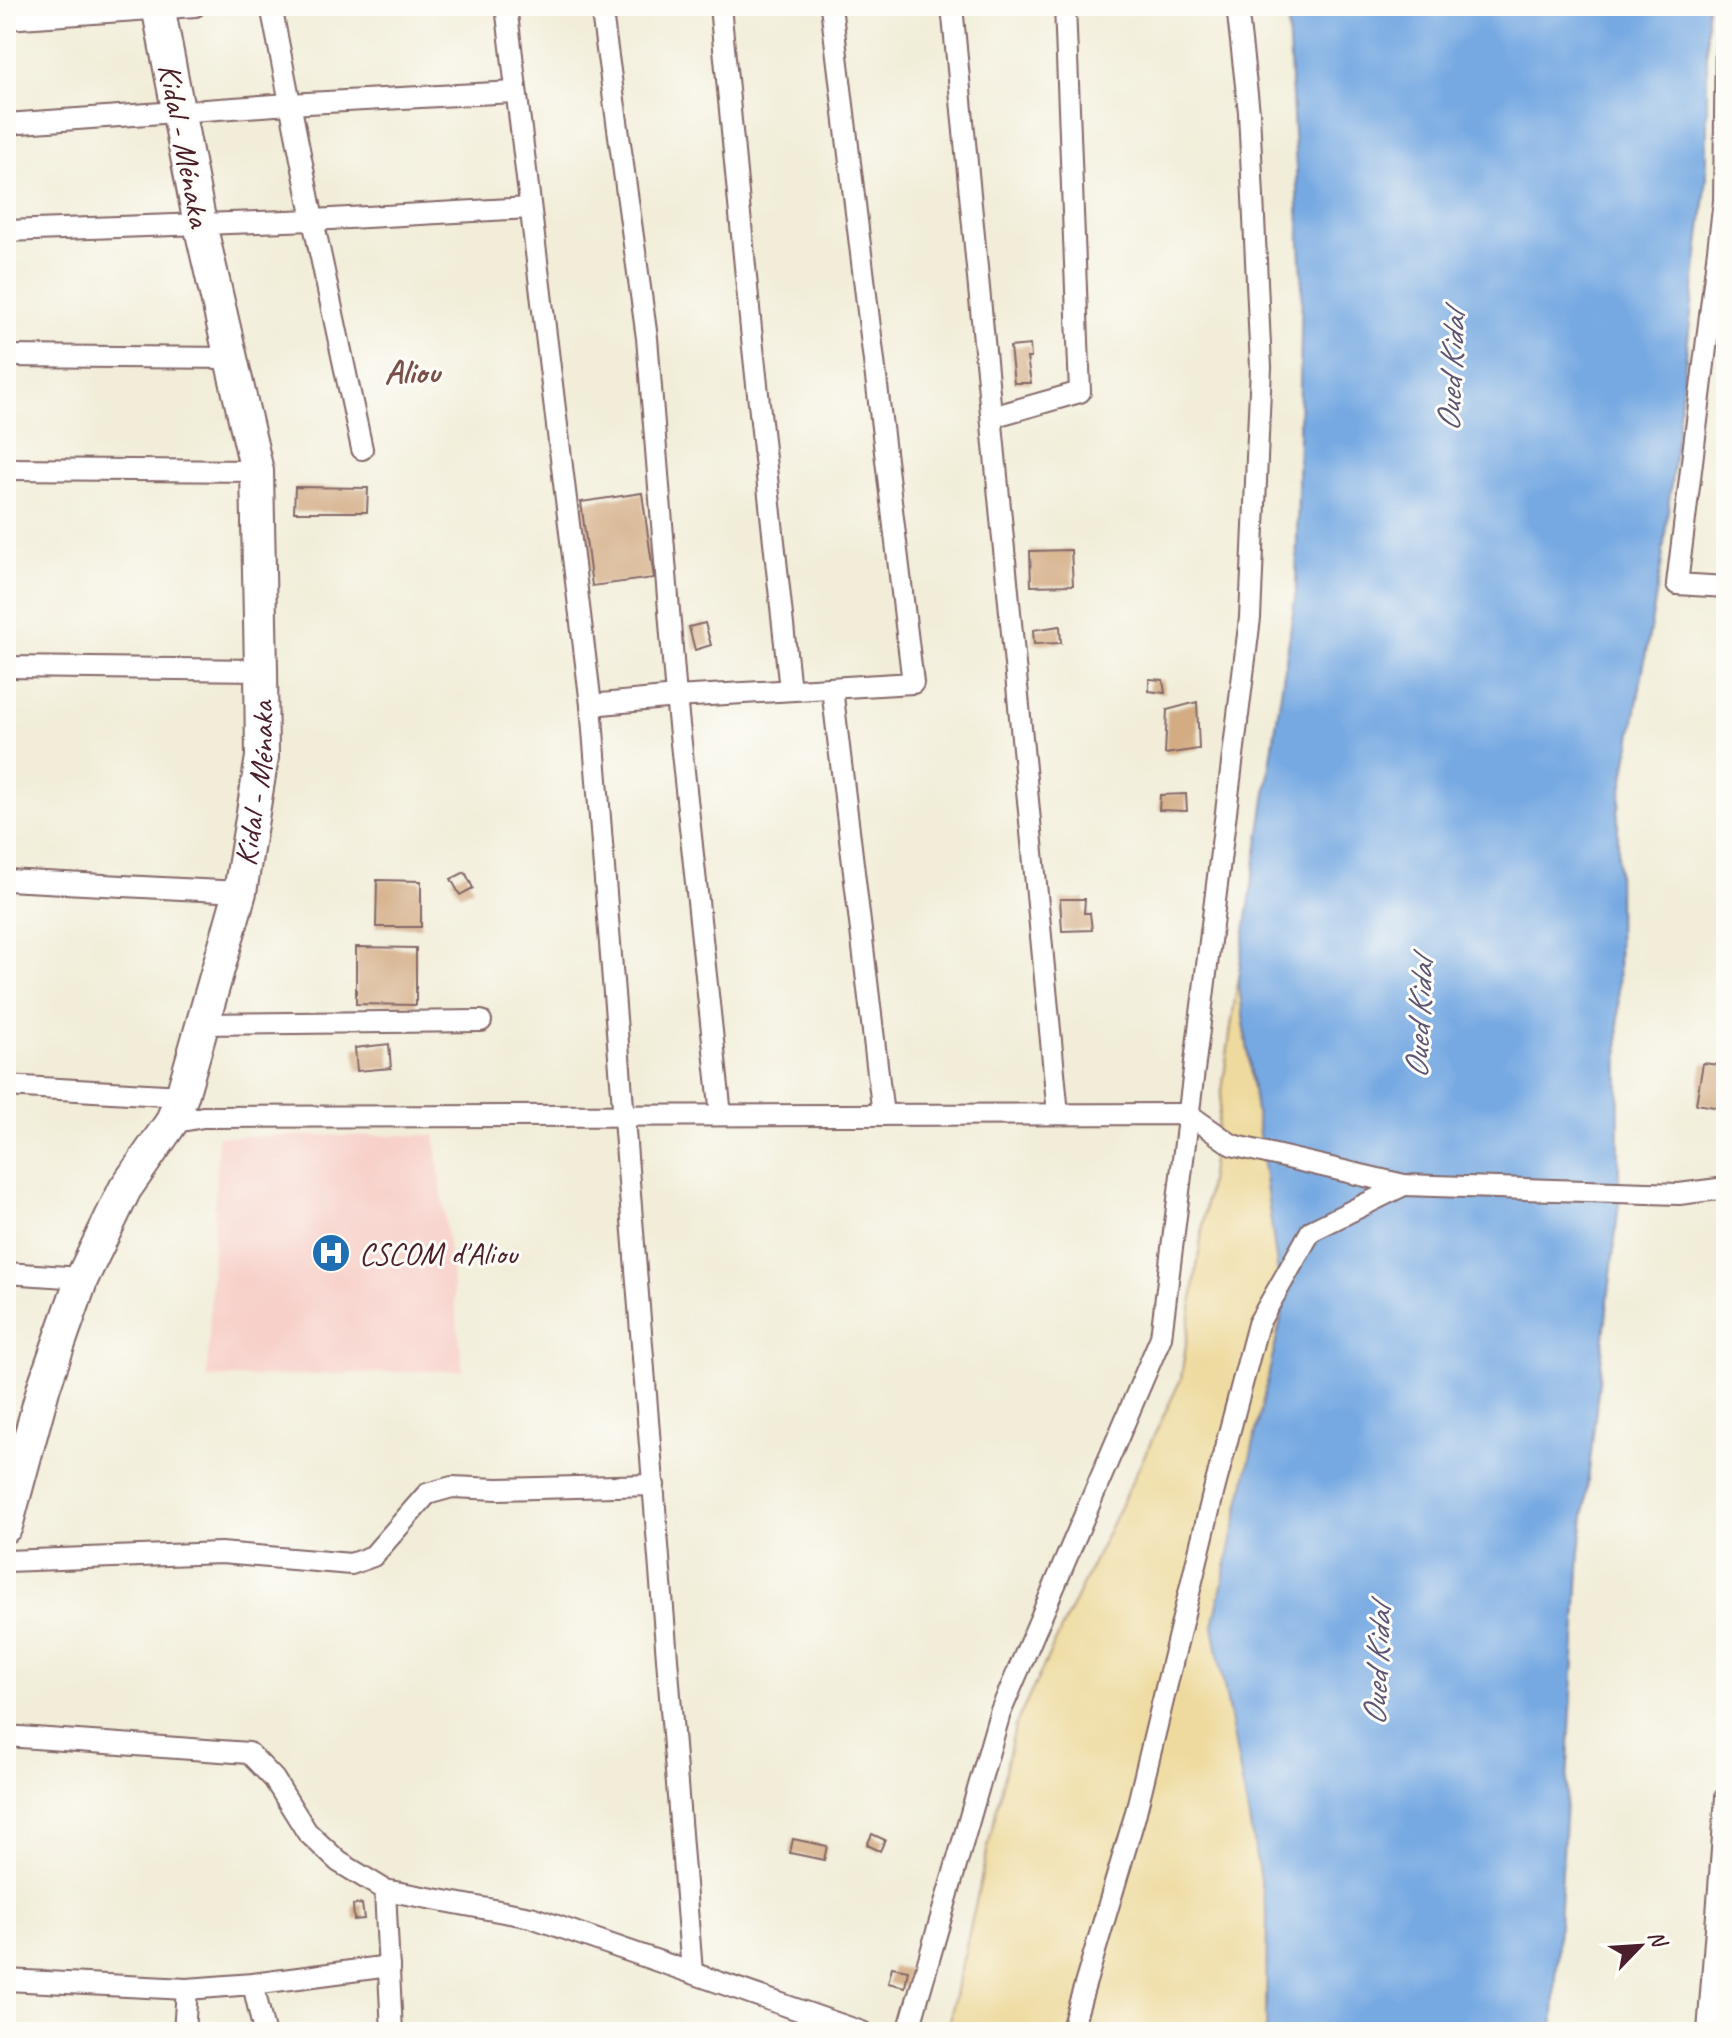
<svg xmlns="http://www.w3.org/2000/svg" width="1732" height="2038" viewBox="0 0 1732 2038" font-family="Caveat,sans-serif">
<rect width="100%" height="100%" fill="#fdfcf7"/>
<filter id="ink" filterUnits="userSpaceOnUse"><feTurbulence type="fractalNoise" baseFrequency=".0125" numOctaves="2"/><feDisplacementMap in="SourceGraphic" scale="16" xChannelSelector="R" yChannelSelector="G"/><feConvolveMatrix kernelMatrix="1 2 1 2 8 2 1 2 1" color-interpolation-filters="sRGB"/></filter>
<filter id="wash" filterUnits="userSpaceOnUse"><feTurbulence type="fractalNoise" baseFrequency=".006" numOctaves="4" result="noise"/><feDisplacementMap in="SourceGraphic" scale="32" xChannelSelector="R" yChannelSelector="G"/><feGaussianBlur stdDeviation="1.8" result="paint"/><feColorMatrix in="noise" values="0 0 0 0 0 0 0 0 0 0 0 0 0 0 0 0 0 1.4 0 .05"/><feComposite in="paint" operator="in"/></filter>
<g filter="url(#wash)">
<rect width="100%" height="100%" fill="#f1edd8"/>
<!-- built -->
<polygon fill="#f7d0c9" points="435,1135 463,1370 207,1378 218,1136"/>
<!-- sand -->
<polygon fill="#eeda9e" stroke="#9c7c64" stroke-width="2" points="1238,978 1283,1310 1213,1626 1267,1916 1266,2032 947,2032 1015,1726 1181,1379"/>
<!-- water -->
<polygon fill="#76a9e2" stroke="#606486" stroke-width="2" points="1287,6 1707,6 1707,178 1662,561 1618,813 1619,1203 1580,1552 1553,2032 1266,2032 1267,1916 1213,1626 1283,1310 1238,978 1296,593 1302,278"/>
<g id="blocks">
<!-- building -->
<g fill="#d3ac84">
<polygon points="1030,345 1031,358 1027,358 1031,383 1014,383 1010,347"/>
<polygon points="295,487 368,488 367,512 294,512"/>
<polygon points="642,493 654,578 592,586 581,502"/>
<polygon points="1071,550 1073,585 1031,586 1030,551"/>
<polygon points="705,623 711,645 695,650 689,627"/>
<polygon points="1060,626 1061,643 1034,644 1033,630"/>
<polygon points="1149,679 1163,680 1165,693 1149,691"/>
<polygon points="1197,702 1199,749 1165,754 1167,710"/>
<polygon points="1186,794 1187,811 1159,810 1160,795"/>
<polygon points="465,872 473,888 460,895 451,879"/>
<polygon points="377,880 421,881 421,927 376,927"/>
<polygon points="1060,899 1085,899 1084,913 1090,913 1092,930 1062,931"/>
<polygon points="356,947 416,948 416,1005 356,1004"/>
<polygon points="389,1044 391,1068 357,1071 355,1048"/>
<polygon points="1703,1063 1726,1066 1726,1109 1696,1104"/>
<polygon points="872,1834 885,1840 880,1851 867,1845"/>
<polygon points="793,1839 827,1846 824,1860 790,1853"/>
<polygon points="362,1904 364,1919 354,1920 353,1905"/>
<polygon points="892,1967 908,1970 905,1987 888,1983"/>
</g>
</g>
</g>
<g filter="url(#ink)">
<use href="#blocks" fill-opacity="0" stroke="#846768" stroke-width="2"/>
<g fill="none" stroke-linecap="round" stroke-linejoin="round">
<!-- minor casing -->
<g stroke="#846768" stroke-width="24">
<g id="minor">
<polyline points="271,6 313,220 362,449"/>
<polyline points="506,6 591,705 692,1972"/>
<polyline points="601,6 647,338 676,697 721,1115"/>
<polyline points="720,6 751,329 790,690"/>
<polyline points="952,6 1058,1114"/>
<polyline points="6,19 195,6"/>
<polyline points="1726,34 1724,201 1677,584 1726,587"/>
<polyline points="6,124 289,104 514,92"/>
<polyline points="6,231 313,220 529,208"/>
<polyline points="6,356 232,358"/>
<polyline points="992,417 1080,392 1065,6"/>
<polyline points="6,469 257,471"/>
<polyline points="6,667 261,670"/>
<polyline points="832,688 883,1115"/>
<polyline points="591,705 676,697 913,683 831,6"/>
<polyline points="6,880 240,892"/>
<polyline points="202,1024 481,1021"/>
<polyline points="6,1086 182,1096"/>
<polyline points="171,1123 203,1117 1188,1114 1232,1145 1404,1185 1679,1194 1726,1188"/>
<polyline points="6,1273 82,1278"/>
<polyline points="6,1561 221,1553 351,1564 373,1556 427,1494 452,1487 498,1489 654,1485"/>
<polyline points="6,1736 249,1753 274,1779 307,1832 339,1862 385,1890 531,1917 862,2032"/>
<polyline points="385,1890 392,2032"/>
<polyline points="6,1980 187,1989 253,1984 389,1966"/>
<polyline points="253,1984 264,2032"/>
<polyline points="184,2032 187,1989"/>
<polyline points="908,2032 1000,1713 1161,1337 1250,618 1261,367 1249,112 1237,6"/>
<polyline points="1071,2032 1135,1816 1214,1490 1258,1324 1311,1231 1404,1185"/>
<polyline points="1708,2032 1726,1797"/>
</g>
</g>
<!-- primary casing -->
<g stroke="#846768" stroke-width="36">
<g id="primary">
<path id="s1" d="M6 1526 44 1386 82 1278 125 1189 171 1123 182 1096 240 892 262 757 261 670 257 471 200 224 158 6"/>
</g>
</g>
<!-- minor -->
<use href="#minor" stroke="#fff" stroke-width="20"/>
<!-- primary -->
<use href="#primary" stroke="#fff" stroke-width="32"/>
</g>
</g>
<!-- icons -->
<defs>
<g id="hospital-disc" transform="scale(2)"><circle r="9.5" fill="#1f6fb2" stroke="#fdfcf7"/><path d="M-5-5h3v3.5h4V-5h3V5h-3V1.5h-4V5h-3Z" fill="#fff"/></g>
</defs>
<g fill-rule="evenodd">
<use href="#hospital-disc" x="331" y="1253"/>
</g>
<g text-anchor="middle" stroke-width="6" stroke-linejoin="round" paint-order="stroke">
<!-- street labels -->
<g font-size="32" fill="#4a1f2b" stroke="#fdfcf7">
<text transform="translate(185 145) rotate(79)" y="11">Kidal - Ménaka</text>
<text dy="11" stroke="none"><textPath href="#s1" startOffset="790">Kidal - Ménaka</textPath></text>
</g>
<!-- poi labels -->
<g font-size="32" fill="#4a1f2b" stroke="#fdfcf7" text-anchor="start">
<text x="359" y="1264">CSCOM d'Aliou</text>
</g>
<!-- neighbourhood labels -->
<g font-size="34" font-weight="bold" fill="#7a504a" stroke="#fdfcf7">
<text x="412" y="383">Aliou</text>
</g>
<!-- water labels -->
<g font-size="34" font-style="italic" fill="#5c5674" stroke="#fdfcf7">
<text transform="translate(1450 372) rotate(-87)" y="12">Oued Kidal</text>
<text transform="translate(1418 1019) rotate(-87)" y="12">Oued Kidal</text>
<text transform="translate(1376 1666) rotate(-87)" y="12">Oued Kidal</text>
</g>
</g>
<!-- margin -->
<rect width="1732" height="2038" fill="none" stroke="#fdfcf7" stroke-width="32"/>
<!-- north arrow -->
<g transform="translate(1640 1946) rotate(65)" stroke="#fdfcf7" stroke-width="6" paint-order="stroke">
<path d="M0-6L14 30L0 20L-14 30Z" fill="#4a1f2b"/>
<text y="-12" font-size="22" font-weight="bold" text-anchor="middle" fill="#4a1f2b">N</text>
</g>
</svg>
